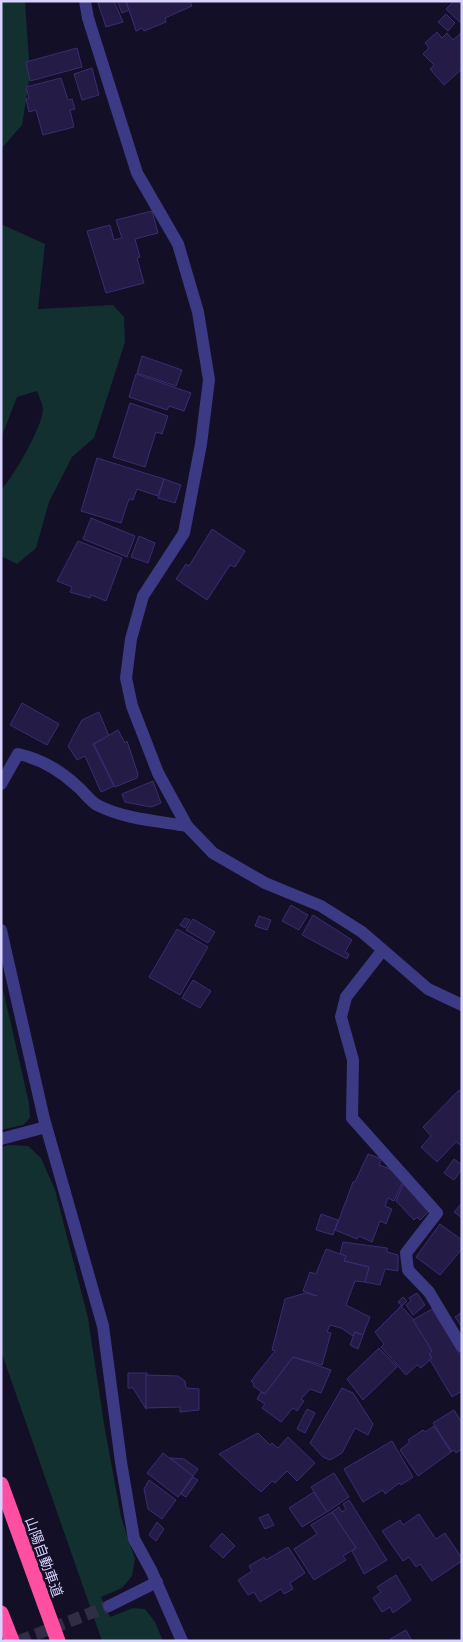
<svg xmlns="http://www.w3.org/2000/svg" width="463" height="1642" viewBox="0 0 463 1642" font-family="'Public Sans','Noto Sans JP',sans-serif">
<rect width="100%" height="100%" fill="#130f26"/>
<!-- green -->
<g fill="#12302f">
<polygon points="1,1 25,1 30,75 22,125 1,149"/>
<path d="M1 224 45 244 38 309 113 305 124 317 125 342 94 438 72 457 49 502 36 548 17 564 1 556V490C13 478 42 427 43 410 43 405 39 397 37 391L17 397 1 438Z"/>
<polygon points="1,981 29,1103 30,1118 23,1125 1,1130"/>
<polygon points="8,1145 28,1146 41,1158 55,1190 88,1318 104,1424 121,1517 135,1559 132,1576 122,1588 101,1597 110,1617 133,1608 145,1609 155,1622 163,1641 102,1641 1,1351 1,1147"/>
</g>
<!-- building -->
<g fill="#241b47" stroke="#3b2d73">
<polygon points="102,1 114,1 123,22 106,27 98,3"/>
<polygon points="117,1 126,1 129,10 122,13"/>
<polygon points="126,1 190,1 192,6 165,18 166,22 144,31 142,28 136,31"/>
<polygon points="454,1 462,1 462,24 446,9"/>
<polygon points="446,14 455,23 448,31 438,22"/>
<polygon points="437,32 442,38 447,33 453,40 462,32 462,69 444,85 430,69 434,65 423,54 429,48 425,43"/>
<polygon points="77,48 82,67 30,81 26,62"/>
<polygon points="92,68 99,95 82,100 74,74"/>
<polygon points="61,78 68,100 72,99 75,109 70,110 74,127 43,135 36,110 29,112 26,99 29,98 26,87"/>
<polygon points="152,211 158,233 135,239 140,257 137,258 144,283 106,293 87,231 110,225 114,240 122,238 116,220"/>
<polygon points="142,356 182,370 176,386 137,373"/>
<polygon points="136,374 191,393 184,411 169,406 167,410 129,397"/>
<polygon points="130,403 168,416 162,434 156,432 145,467 113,457"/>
<polygon points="97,458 164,479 158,496 137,489 133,500 129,499 121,523 81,511"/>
<polygon points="164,479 181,485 175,503 158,498"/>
<polygon points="91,518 135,536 127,557 83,539"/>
<polygon points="212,529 245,551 235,567 230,565 207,600 176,579 186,564 189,566"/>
<polygon points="139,536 155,543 148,563 131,557"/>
<polygon points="78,541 122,558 106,601 91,595 90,598 70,592 72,587 57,581"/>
<polygon points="22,703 59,724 47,745 10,725"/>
<polygon points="99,712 109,736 93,744 114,786 101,792 85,756 77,760 68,746 82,720"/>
<polygon points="118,730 125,743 127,741 138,774 137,778 115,787 94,744"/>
<polygon points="153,781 161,803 151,807 125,802 122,794"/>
<polygon points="291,905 308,915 299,930 282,921"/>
<polygon points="313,915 352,940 345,952 349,954 347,959 302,935"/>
<polygon points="259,916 271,920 267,930 255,926"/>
<polygon points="185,918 190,920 185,928 180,925"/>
<polygon points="193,919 215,932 208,943 186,930"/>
<polygon points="177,929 208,947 180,995 149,977"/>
<polygon points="193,980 211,991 200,1008 182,998"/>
<polygon points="459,1090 462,1093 462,1146 456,1142 437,1162 421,1147 431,1136 423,1127"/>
<polygon points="368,1154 382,1159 379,1165 396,1171 404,1179 394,1201 388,1198 385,1206 392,1209 386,1224 380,1221 372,1242 359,1236 357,1239 335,1230 353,1182 355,1182"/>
<polygon points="454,1159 462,1165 462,1169 454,1180 444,1173"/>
<polygon points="404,1182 430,1210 420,1220 417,1217 414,1220 396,1201"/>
<polygon points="462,1203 462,1218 454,1212"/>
<polygon points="321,1214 338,1220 333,1235 316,1230"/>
<polygon points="440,1224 462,1240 462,1249 440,1275 416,1257"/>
<polygon points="343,1242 387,1248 387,1252 398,1255 398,1271 385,1269 380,1285 365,1282 369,1267 344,1261 346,1256 340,1254"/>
<polygon points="326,1249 346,1256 344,1261 369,1267 365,1282 355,1281 346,1305 370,1317 363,1335 355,1332 353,1336 341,1328 330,1325 327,1332 331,1333 322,1365 293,1357 265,1394 253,1386 254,1384 251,1381 275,1351 272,1350 285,1299 306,1293 317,1296 303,1291 310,1272 316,1274"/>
<polygon points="417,1293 425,1305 413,1315 406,1305 411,1301 409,1298"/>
<polygon points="403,1297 407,1301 402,1306 398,1302"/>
<polygon points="401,1306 416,1322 432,1351 429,1354 432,1358 421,1368 417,1365 406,1375 381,1347 384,1344 375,1332"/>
<polygon points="432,1309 462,1358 462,1391 452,1397 430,1360 432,1357 429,1354 432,1351 413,1320"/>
<polygon points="462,1312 462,1327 455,1317"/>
<polygon points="355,1332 363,1335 358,1349 350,1345"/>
<polygon points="379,1348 397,1367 363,1400 347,1379"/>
<polygon points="293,1357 331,1370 321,1393 310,1389 301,1399 304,1401 297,1411 293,1408 281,1422 262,1408 265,1404 257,1399 261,1392 265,1394"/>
<polygon points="128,1373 147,1373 146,1409 133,1388 128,1388"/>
<polygon points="146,1375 178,1376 185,1381 186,1388 199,1389 199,1410 180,1412 180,1407 146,1408"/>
<polygon points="342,1388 353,1393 373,1424 368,1435 355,1428 342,1453 330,1460 323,1457 310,1443"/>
<polygon points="307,1409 315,1413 305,1433 297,1429"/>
<polygon points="454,1410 462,1423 462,1449 456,1453 454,1450 452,1452 433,1423"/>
<polygon points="434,1426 451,1452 418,1476 400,1450 410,1442 408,1440 423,1430 425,1432"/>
<polygon points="258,1433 270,1445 272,1443 278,1448 288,1437 315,1463 297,1481 287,1471 275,1483 272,1481 261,1492 219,1454"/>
<polygon points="392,1441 413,1477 401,1485 399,1483 385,1494 383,1490 363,1502 344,1469"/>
<polygon points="163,1453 193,1476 178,1497 147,1473"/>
<polygon points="170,1458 184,1459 198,1469 193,1476"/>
<polygon points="334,1473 349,1497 327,1512 311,1487"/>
<polygon points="193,1477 198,1480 186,1497 181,1494"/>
<polygon points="149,1480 176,1500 162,1519 148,1509 144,1489"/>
<polygon points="314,1492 327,1512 302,1527 289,1508"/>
<polygon points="349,1500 387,1560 364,1574 352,1551 356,1548 332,1512 339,1507 342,1512 346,1509 343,1504"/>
<polygon points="332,1512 356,1548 343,1556 346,1560 314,1580 294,1549 317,1534 311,1525"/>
<polygon points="268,1514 274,1525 265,1529 259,1518"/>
<polygon points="419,1514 436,1539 445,1533 462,1558 462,1561 432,1581 420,1564 416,1567 409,1557 403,1561 382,1531 400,1520 403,1525"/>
<polygon points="157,1522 164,1529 156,1541 149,1535"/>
<polygon points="222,1533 235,1546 223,1558 210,1546"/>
<polygon points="288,1547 305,1573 290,1583 293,1589 284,1594 281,1589 260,1602 254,1592 248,1595 238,1580 252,1571 249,1566 264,1557 266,1560"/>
<polygon points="396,1575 411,1600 393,1613 390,1607 382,1612 373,1598 381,1592 377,1587"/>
<polygon points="406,1630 412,1641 391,1641 390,1639"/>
</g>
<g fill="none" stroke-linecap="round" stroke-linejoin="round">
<!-- minor-tunnel -->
<polyline stroke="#312d47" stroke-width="12" stroke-dasharray="12 6" stroke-linecap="butt" points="19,1641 109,1606"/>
<!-- minor -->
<g stroke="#3d3a85" stroke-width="12">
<polyline points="85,1 88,18 137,173 178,244 198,312 209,380 201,444 184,533 143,596 131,639 126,678 132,706 158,773 187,826 213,853 265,883 321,906 362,932 428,989 462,1005"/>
<path d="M1 784 18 754C42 759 60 770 78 787 84 792 90 801 97 805 124 819 157 821 187 826"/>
<polyline points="1,930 44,1119 103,1326 121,1462 134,1539 151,1570 182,1641"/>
<polyline points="382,951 346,997 341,1017 353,1060 352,1118 437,1213 406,1253 408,1270 429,1292 462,1347"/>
<polyline points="1,1139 46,1127"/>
<polyline points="109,1606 157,1582"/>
</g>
<!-- motorway -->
<g stroke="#ff4fa3" stroke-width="15">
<polyline points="1,1484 58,1641"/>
<polyline points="1,1613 12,1641"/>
</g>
</g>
<g text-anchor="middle" stroke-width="5" stroke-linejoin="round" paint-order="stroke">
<!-- street labels -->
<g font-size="14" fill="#d9d4ff" stroke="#130f26">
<text transform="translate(44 1557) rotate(70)" y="5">山陽自動車道</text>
</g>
</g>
<!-- border -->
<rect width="463" height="1642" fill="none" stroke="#d9d4ff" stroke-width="5"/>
</svg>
